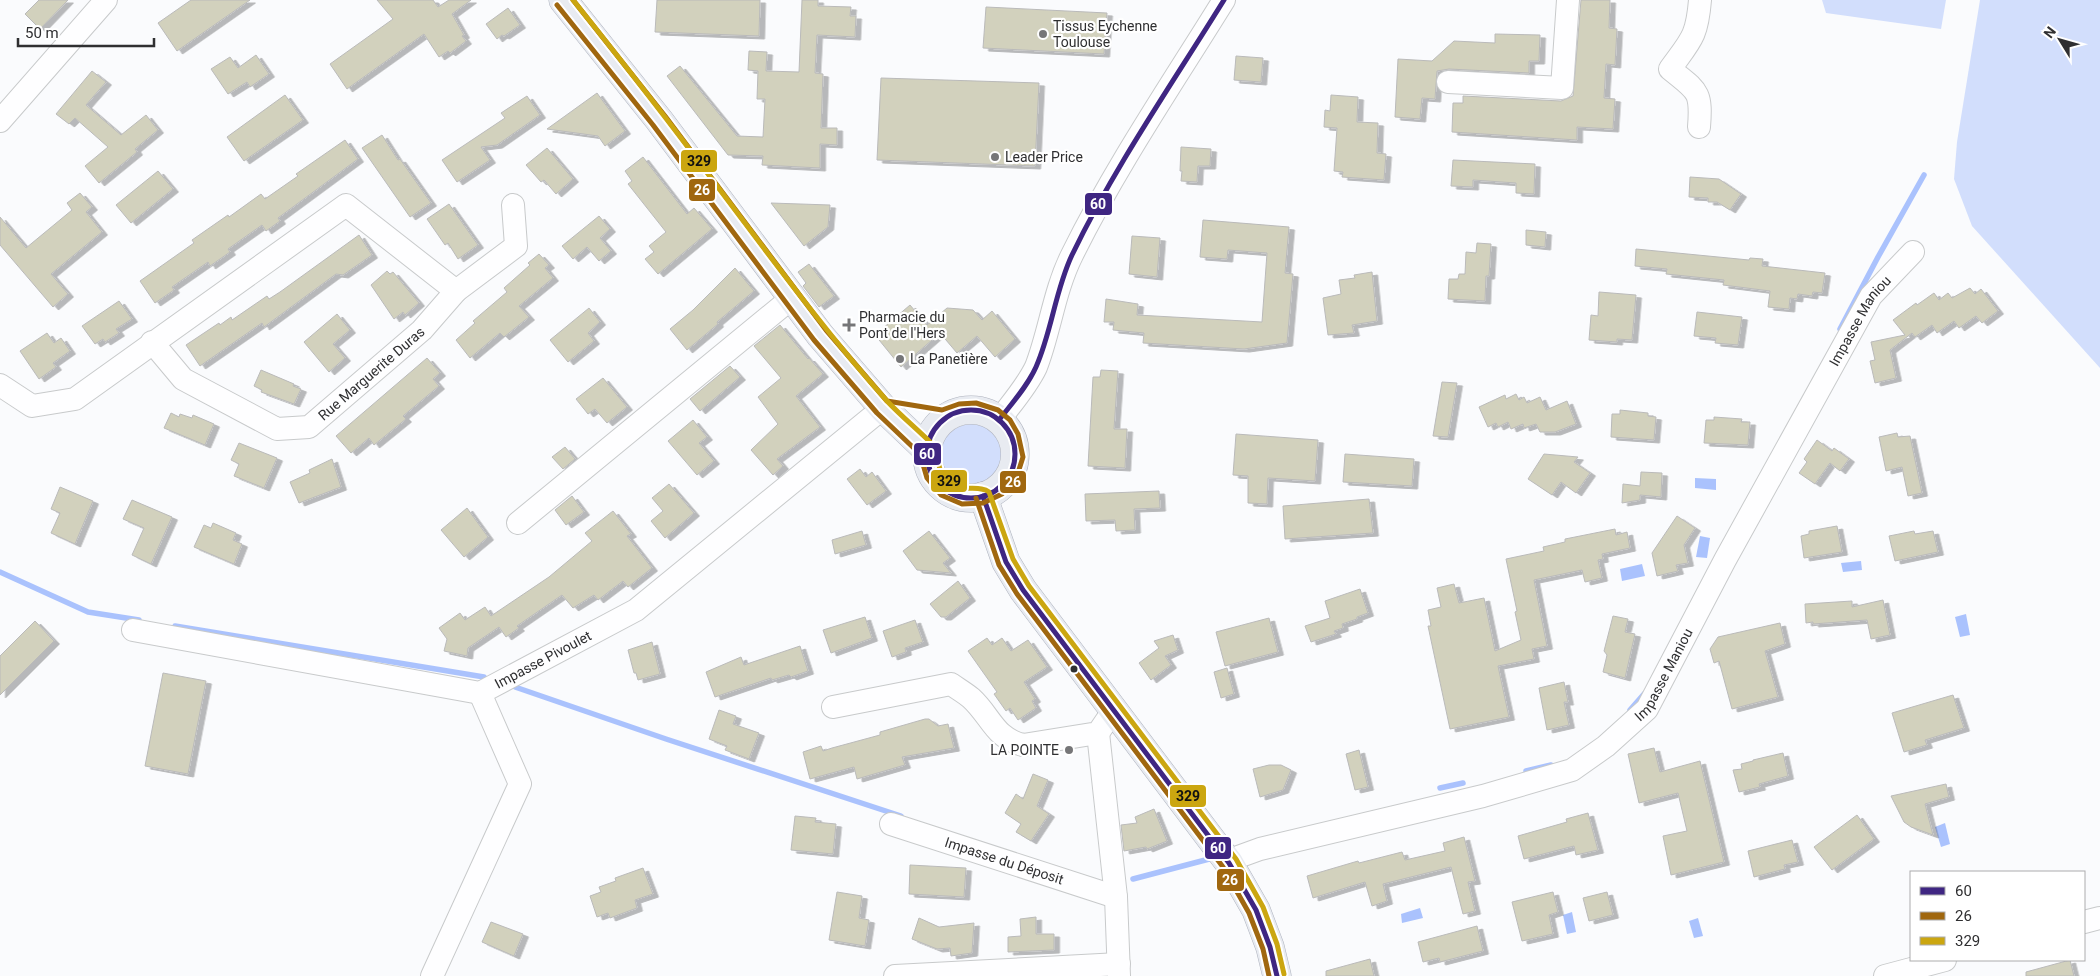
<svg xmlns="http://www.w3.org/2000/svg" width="2100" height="976" viewBox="0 0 2100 976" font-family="Roboto,sans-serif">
<defs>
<filter id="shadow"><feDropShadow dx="5.5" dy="3" stdDeviation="0" flood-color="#0004"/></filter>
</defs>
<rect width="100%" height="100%" fill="#fafbfd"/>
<!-- green -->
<g fill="#d2defc">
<polygon points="1822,0 1946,0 1941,29 1826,13"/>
<polygon points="1980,0 2100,0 2100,368 1972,226 1954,179 1957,142"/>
<circle cx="972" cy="456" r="32"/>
</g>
<!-- water -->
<g fill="#aac2fd">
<polygon points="1695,478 1716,479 1716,490 1695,488"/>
<polygon points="1700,536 1710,538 1707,558 1696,557"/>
<polygon points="1861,561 1862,570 1843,572 1841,563"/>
<polygon points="1642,564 1645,576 1622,581 1620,569"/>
<polygon points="1966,614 1970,635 1960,637 1955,617"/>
<polygon points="1945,823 1950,844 1941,847 1935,827"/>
<polygon points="1420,908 1423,918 1402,923 1401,914"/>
<polygon points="1572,912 1576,932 1567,934 1563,915"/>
<polygon points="1698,918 1703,936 1694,938 1689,921"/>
</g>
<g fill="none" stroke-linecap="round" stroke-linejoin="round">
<!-- stream -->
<g stroke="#aac2fd" stroke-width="5.5">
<polyline points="1840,329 1878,257 1924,175"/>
<polyline points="0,572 88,612 139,620"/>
<polyline points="175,626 484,677"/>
<polyline points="515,687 666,739 901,816"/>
<polyline points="1630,710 1644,694"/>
<polyline points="1526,771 1551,765"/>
<polyline points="1440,788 1463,783"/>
<polyline points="1133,879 1213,858"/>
</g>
</g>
<!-- building -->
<g fill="#d2d1bd" stroke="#bababa" filter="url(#shadow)">
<polygon points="39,0 68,0 40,29 25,14"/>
<polygon points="191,0 250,0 177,51 158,23"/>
<polygon points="377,0 433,0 438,7 449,0 471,0 452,14 464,35 462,36 466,41 450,53 448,51 439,57 424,34 347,89 330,64 393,19"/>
<polygon points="657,0 760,0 759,36 655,32"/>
<polygon points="802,0 818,0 818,6 851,7 850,16 856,16 855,37 817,35 815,73 823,74 821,128 837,128 837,145 820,144 820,168 762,165 763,156 728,155 667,76 680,66 737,136 763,137 765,99 757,99 758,71 748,70 749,51 767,52 766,71 799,72"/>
<polygon points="1581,0 1610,0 1609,28 1617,29 1615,65 1606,64 1604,98 1615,99 1613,129 1577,127 1577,140 1452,132 1453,103 1463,103 1463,96 1561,101 1573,96"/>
<polygon points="986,7 1107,13 1104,54 983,48"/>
<polygon points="508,8 520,25 504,36 502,35 497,39 486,24"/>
<polygon points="1495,34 1540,35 1539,61 1529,61 1529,73 1449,69 1437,71 1435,99 1422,98 1420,119 1395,117 1398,59 1432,61 1454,41 1495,43"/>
<polygon points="256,55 269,74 250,87 247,82 228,94 211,69 230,57 238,68"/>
<polygon points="1236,56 1263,58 1261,82 1234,80"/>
<polygon points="92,71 106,82 86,105 121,135 146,115 158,130 135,149 137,152 99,183 85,166 108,147 75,118 69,124 56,114"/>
<polygon points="881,78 1039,83 1035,166 877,160"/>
<polygon points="597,93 625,131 605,146 598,136 547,129"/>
<polygon points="285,95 303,120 244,161 227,137"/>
<polygon points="1331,95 1358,97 1357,122 1378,123 1377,153 1386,154 1384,180 1342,177 1343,172 1334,171 1337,128 1324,127 1325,110 1330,111"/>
<polygon points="527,96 540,115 497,145 481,147 490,160 457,182 442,160 505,118 501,113"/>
<polygon points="382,135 398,160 400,159 431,203 410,217 362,148"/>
<polygon points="345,140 358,159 278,218 280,221 266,231 262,225 228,249 230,252 210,266 208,262 172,287 174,290 155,303 140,281 194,243 192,240 228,215 229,217 261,194 265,199 298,176 296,174"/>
<polygon points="1181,147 1211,149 1210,166 1198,166 1197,182 1181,181 1182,171 1180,171"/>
<polygon points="547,148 573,179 556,194 544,180 541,182 526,165"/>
<polygon points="643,157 687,214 694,208 712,229 658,274 645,259 654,252 649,246 666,232 628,184 632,181 625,171"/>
<polygon points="1453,160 1535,164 1534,194 1516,193 1516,183 1473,180 1473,187 1451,186"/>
<polygon points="158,171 173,189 131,223 116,205"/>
<polygon points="1690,177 1719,179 1741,194 1730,210 1717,202 1708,202 1708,198 1689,197"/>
<polygon points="80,193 92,207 86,212 102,232 51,274 68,294 53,307 0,245 0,217 26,248 72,210 67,203"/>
<polygon points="771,203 830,205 828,227 804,246"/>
<polygon points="449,204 478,245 458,259 448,243 445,245 427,219"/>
<polygon points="599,216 610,229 600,238 611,251 599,261 587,247 573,259 562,246"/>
<polygon points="1203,220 1289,227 1285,273 1293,274 1287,343 1244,349 1143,343 1144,333 1113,330 1114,322 1104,322 1106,299 1138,304 1137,315 1262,322 1267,253 1228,250 1227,259 1200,257"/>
<polygon points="1526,230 1546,232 1545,247 1526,245"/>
<polygon points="359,235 372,255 343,275 336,274 264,327 262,323 200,366 186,345 219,323 220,325 231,317 232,320 267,296 269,299 280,292"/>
<polygon points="1132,236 1160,238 1157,277 1129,274"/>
<polygon points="1477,243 1491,244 1489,276 1486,276 1485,301 1448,299 1449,279 1458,279 1459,274 1465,274 1466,252 1476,253"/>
<polygon points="1636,249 1749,260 1750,258 1763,259 1762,266 1825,273 1822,293 1813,292 1812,296 1798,294 1797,299 1790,298 1789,309 1768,307 1770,291 1723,285 1724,280 1666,274 1667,269 1635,266"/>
<polygon points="539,254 549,265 545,268 553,278 519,306 529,317 504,337 500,333 470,358 456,340 475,323 473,321 507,292 504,288 530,265 528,263"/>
<polygon points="809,264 834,296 819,307 803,286 806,283 798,272"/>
<polygon points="735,268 754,291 717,322 718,324 687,350 670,329 693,310"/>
<polygon points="387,271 390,274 393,272 419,303 405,315 403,312 394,319 371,285"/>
<polygon points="1372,272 1377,321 1352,325 1354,333 1328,335 1323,298 1341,294 1339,280 1355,278 1354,275"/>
<polygon points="1970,288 1975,294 1981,289 1998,311 1982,323 1976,316 1959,328 1954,321 1937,333 1932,325 1915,337 1912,333 1890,350 1896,378 1875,383 1870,361 1875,360 1871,342 1905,335 1893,320 1916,303 1917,305 1934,293 1939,300 1948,293 1952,298"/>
<polygon points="1599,292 1636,295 1632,340 1617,339 1617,342 1589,340 1591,315 1598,316"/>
<polygon points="119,301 132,319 116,329 119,333 105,342 103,339 95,344 82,326"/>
<polygon points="910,305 927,325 947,308 973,310 982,320 992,311 1015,339 995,357 977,336 957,353 940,333 901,367 875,335"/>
<polygon points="589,308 600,322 588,333 594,341 568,362 550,340"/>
<polygon points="1697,312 1742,317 1738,345 1715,343 1716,338 1694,336"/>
<polygon points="337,314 350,330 333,344 345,358 329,372 304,342"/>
<polygon points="780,325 808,359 809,358 823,374 796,396 820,427 777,459 783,466 773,475 751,450 778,424 758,397 781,378 754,346"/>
<polygon points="47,333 54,343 61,338 70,351 53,363 56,367 39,379 20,351"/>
<polygon points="427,358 440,373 433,379 439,386 403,416 406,419 374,445 369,438 351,453 336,436"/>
<polygon points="730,366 740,377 700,411 690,399"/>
<polygon points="261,370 294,384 293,386 301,389 294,404 261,392 262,390 254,386"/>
<polygon points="1101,370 1118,371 1114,429 1127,429 1125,468 1088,466 1093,377 1100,377"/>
<polygon points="603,378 627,407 607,423 595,409 588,414 576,399"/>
<polygon points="1442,382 1457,383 1448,437 1433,436"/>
<polygon points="1516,394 1519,400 1524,397 1527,403 1540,397 1546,410 1567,401 1576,424 1555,432 1540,432 1536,424 1524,428 1523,424 1511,429 1508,422 1498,427 1496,423 1488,427 1479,407 1505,395 1506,399"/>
<polygon points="1620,410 1648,413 1648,416 1656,417 1654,440 1611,437 1612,414 1620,414"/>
<polygon points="171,413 179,417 180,414 192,418 193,415 214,424 205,445 164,428"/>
<polygon points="1714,417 1742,419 1741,422 1750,422 1748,445 1704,443 1706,420 1714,420"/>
<polygon points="693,420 707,437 699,443 714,461 697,475 668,441"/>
<polygon points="1897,433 1898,437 1910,436 1922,493 1908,496 1902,467 1886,471 1879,437"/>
<polygon points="1236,434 1318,440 1315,481 1268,478 1267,504 1248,503 1248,476 1233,475"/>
<polygon points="1817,440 1832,451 1834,448 1849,459 1840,471 1830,463 1815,484 1799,473 1807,462 1804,459"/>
<polygon points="239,443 277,458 264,488 234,476 239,464 231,460"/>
<polygon points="565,447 575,459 563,469 552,457"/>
<polygon points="1345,454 1414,459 1412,486 1343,482"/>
<polygon points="1544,454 1578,457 1574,462 1590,473 1576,493 1561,482 1552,495 1528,479"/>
<polygon points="332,459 341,487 299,503 290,482 310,473 309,470"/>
<polygon points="860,469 866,477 872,472 886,491 867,505 847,479"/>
<polygon points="1641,472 1662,473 1661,497 1640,495 1640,500 1622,503 1623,484 1640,486"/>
<polygon points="669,484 694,513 665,538 651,521 663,511 652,498"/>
<polygon points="60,487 93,501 75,544 51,533 60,513 51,509"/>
<polygon points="1159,491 1160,508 1134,509 1135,530 1116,531 1115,520 1086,521 1085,494"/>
<polygon points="572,496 584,512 566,525 555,510"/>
<polygon points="1369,499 1373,533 1285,539 1283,506"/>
<polygon points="132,500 172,517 151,564 132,555 144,528 123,519"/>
<polygon points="467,508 488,537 464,557 441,530"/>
<polygon points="613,511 631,534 627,536 652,568 628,587 623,581 598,600 594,595 573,608 562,595 517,626 519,628 506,637 499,627 468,648 467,656 444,651 447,639 439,628 460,613 465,620 485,607 491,616 549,577 592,541 585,533"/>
<polygon points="1677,516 1695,528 1684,545 1688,563 1676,565 1678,571 1657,576 1652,553"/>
<polygon points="213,523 236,533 233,540 242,544 234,564 194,547 204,525 211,528"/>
<polygon points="1837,526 1842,552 1804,558 1801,536 1809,534 1809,531"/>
<polygon points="1615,529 1616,535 1627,532 1630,548 1602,554 1603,559 1598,560 1602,578 1585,582 1582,570 1534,580 1547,646 1532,649 1534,659 1498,666 1509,717 1450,729 1428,626 1431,626 1428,610 1441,607 1437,588 1454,584 1459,603 1484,598 1495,651 1521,640 1515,612 1517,611 1506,559 1544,551 1543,547 1565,542 1565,539"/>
<polygon points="862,531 866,545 835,554 832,540"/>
<polygon points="929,531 950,558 943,563 951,573 917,570 903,551"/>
<polygon points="1914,531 1915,534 1933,531 1938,552 1895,561 1889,536"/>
<polygon points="958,581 970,598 946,617 941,617 930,604"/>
<polygon points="1360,589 1368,613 1357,617 1357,619 1342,624 1343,628 1334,631 1336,634 1311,642 1305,626 1330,618 1325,601"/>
<polygon points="1883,600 1890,635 1871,639 1867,620 1813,624 1813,622 1806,623 1805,604 1852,601 1852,607"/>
<polygon points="1613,616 1628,619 1625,632 1635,634 1625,678 1603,672 1607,655 1604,651"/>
<polygon points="865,617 872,638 831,653 823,630"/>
<polygon points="1269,618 1278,652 1225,666 1216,632"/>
<polygon points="915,620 923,642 905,648 906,652 892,657 883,631"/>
<polygon points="35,621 54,641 0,695 0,656"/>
<polygon points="1780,623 1785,644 1765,651 1778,697 1732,709 1719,661 1714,663 1710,649 1718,637"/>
<polygon points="1173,635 1178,650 1165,656 1171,665 1151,680 1139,663 1159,648 1154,641"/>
<polygon points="987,638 992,645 1002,638 1011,651 1028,640 1047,667 1024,682 1035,699 1032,701 1036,708 1018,720 1010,708 1006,711 994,694 997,692 968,651"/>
<polygon points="652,642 660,674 638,680 636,673 634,673 628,650"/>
<polygon points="800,646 808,671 791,677 789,675 772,680 771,678 715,697 706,672 741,657 744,665"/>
<polygon points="1227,668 1234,694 1221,698 1214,672"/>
<polygon points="163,673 206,681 188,774 145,766"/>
<polygon points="1564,682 1568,702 1564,702 1569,725 1547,730 1539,688"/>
<polygon points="1953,695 1964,728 1925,740 1927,745 1904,752 1892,713"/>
<polygon points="719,710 736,716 733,724 759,733 749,759 725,750 727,746 709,739"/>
<polygon points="925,719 929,719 938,726 948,724 954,748 902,757 905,765 857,779 854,767 810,779 803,752 821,746 823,751 832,748 880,735 880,732"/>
<polygon points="1654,748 1660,772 1700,761 1724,862 1671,875 1663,836 1687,831 1678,793 1639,803 1628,754"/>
<polygon points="1359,750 1368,787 1355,790 1346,754"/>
<polygon points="1783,753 1788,776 1759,784 1760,787 1739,792 1733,770 1742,769 1741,764 1753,761 1753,760"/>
<polygon points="1269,765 1281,765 1291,770 1283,790 1260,797 1253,769"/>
<polygon points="1033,774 1048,780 1037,806 1049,814 1031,841 1016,832 1021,824 1005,813 1016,794 1023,799"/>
<polygon points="1946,784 1949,797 1925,804 1933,835 1911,827 1904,822 1891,796"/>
<polygon points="1154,809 1167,841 1147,849 1146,847 1124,851 1121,825 1137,823 1135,817"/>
<polygon points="1588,813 1598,850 1576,855 1574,846 1524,859 1518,836 1567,822 1566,819"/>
<polygon points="1857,815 1874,839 1832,870 1814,847"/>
<polygon points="795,816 816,818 815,822 836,824 833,854 791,850"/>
<polygon points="1464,837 1475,881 1468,882 1475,911 1463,914 1451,867 1383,884 1387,901 1372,906 1365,882 1313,898 1307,876 1358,861 1359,863 1402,852 1405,860 1445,851 1443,843"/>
<polygon points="1792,840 1798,862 1784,865 1785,869 1754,877 1748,851"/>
<polygon points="910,865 966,868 964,897 909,894"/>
<polygon points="643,868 653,894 635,900 637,908 610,918 608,913 597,917 590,896 601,892 599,887 616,881 615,878"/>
<polygon points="837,892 862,896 859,918 869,920 865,946 829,940"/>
<polygon points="1553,892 1558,912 1549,915 1553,934 1522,941 1512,902"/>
<polygon points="1607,892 1613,915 1589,921 1583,898"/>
<polygon points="1036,917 1036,934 1054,934 1054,950 1008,952 1008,937 1021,936 1020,919"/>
<polygon points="919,918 939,927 974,923 972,953 951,956 950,948 937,949 912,939"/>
<polygon points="491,922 523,934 514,956 482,942"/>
<polygon points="1477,926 1483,951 1440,962 1439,958 1423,962 1418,942"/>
<polygon points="1370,959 1374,976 1326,976 1326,971"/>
<polygon points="2070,960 2074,976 2026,976 2026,972"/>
</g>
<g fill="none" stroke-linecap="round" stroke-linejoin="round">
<!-- minor casing -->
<g stroke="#c8cacb" stroke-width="24">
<g id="minor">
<polyline points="1448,82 1562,88 1568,0"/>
<polyline points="0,121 106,0"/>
<path d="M1699 127C1702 90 1697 91 1670 69 1691 40 1697 37 1700 0"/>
<path id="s1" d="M152 342 183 379 277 429 309 427 422 330 456 291"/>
<polyline points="0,385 32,406 75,399 346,205 456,291 516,246 513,205"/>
<path d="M999 420C1012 403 1027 386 1036 367 1050 331 1054 291 1072 255 1116 166 1172 84 1224 0"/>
<polyline points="518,523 793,297"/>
<path id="s2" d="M133 630 480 693 636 610 883 408"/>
<path d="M833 707 951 684C958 689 965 693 971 698 991 716 994 738 1023 745L1098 733 1113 711"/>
<polyline points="1098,733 1116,897 1119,976"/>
<path id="s3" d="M891 824 1116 897"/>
<path id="s4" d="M1229 863 1238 857 1260 849 1483 796 1572 770 1606 746 1647 709 1725 560 1871 296 1913 252"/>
<polyline points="2084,922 2100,918"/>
<polyline points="432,976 520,784 480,693"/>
<polyline points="895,976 1119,964"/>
<polyline points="1885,976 1945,960"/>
</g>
</g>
<!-- major casing -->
<g stroke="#afb3be" stroke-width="29">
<g id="major">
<polyline points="563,0 659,120 820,335 883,408 927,450"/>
<circle cx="971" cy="454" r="44"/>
<polyline points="983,496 1006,562 1023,590 1229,863 1256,910 1270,947 1277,976"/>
</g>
</g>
<!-- minor -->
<use href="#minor" stroke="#fefeff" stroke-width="22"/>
<!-- major -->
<use href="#major" stroke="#e8ebf1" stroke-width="28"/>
<!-- bus-1 casing -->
<g stroke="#fff" stroke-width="9">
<g id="bus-1">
<circle cx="971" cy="454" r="44"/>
<path d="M999 420C1012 403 1027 387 1036 367 1052 331 1055 291 1072 255 1115 166 1172 84 1224 0"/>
<polyline points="983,496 1006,562 1023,590 1229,863 1256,910 1270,947 1277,976"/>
</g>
</g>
<!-- bus-2 casing -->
<g stroke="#fff" stroke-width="9">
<g id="bus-2">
<polyline points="557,5 653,125 814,340 877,413 920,454 927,478 941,495 962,504 983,503 1002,494 1016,479 1023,457 1018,434 1010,420 998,410 976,403 959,404 942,410 887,401 826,330 665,116 573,0"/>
<polyline points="976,498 999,565 1017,594 1223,867 1249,913 1263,949 1269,976"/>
</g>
</g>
<!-- bus-3 casing -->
<g stroke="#fff" stroke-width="9">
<path id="bus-3" d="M573 0C621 60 668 120 714 182 770 256 825 332 887 401 901 416 917 429 931 443 940 452 935 469 947 480 961 494 979 484 989 492L1013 559 1029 586 1236 859 1263 907 1277 944 1284 974"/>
</g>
<!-- bus-1 -->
<use href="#bus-1" stroke="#3f2682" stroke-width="5"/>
<!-- bus-2 -->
<use href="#bus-2" stroke="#a0670f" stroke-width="5"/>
<!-- bus-3 -->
<use href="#bus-3" stroke="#cba610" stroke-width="5"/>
</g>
<!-- markers -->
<g fill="#767678" stroke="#fff" stroke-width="2">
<circle cx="1043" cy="34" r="5"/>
<circle cx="995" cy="157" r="5"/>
<path d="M846.5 317.5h5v5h5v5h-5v5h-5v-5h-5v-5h5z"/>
<circle cx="900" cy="359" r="5"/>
<circle cx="1069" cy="750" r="5"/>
</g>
<circle fill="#2f2f31" stroke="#fff" stroke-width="2" cx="1074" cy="669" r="4.5"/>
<g text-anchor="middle" stroke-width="4.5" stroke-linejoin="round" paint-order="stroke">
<!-- poi labels -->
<g font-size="14" fill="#2f2f31" stroke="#fff" text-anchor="start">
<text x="1053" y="31">Tissus Eychenne<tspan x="1053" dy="16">Toulouse</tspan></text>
<text x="1005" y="162">Leader Price</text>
<text x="859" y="322">Pharmacie du<tspan x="859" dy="16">Pont de l'Hers</tspan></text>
<text x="910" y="364">La Panetière</text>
<text x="1059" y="755" text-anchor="end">LA POINTE</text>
</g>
<!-- street labels -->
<g font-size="14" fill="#2f2f31" stroke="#fff">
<text dy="5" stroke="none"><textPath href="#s4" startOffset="896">Impasse Maniou</textPath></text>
<text dy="5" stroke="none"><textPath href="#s1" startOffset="269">Rue Marguerite Duras</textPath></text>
<text dy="5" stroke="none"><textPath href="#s2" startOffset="424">Impasse Pivoulet</textPath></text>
<text dy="5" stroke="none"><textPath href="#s4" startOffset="491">Impasse Maniou</textPath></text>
<text dy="5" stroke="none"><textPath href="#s3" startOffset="119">Impasse du Déposit</textPath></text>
</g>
</g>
<g stroke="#fff" stroke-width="2">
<rect x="680" y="149" width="38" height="24" rx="5" fill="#cba610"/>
<rect x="688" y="178" width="28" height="24" rx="5" fill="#a0670f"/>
<rect x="1084" y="192" width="29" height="24" rx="5" fill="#3f2682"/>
<rect x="913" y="442" width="29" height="24" rx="5" fill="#3f2682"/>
<rect x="930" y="469" width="38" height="24" rx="5" fill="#cba610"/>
<rect x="999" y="470" width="28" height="24" rx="5" fill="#a0670f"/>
<rect x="1169" y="784" width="38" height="24" rx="5" fill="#cba610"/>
<rect x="1204" y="836" width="28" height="24" rx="5" fill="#3f2682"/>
<rect x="1216" y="868" width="29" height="24" rx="5" fill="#a0670f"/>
</g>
<g font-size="14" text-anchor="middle" font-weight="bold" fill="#fff">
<text x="702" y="195">26</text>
<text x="1098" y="209">60</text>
<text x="927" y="459">60</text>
<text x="1013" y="487">26</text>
<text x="1218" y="853">60</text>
<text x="1230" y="885">26</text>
</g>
<g font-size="14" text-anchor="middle" font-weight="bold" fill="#111">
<text x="699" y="166">329</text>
<text x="949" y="486">329</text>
<text x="1188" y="801">329</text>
</g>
<!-- legend -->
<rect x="1910" y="871" width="175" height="90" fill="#ffffff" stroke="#acacad"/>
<rect x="1920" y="887" width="25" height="8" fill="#3f2682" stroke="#acacad"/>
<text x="1955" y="896" font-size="15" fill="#2f2f31">60</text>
<rect x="1920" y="912" width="25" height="8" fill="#a0670f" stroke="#acacad"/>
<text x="1955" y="921" font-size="15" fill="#2f2f31">26</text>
<rect x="1920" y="937" width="25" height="8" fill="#cba610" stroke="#acacad"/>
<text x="1955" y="946" font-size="15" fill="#2f2f31">329</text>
<!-- north arrow -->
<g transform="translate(2060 40) rotate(307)" stroke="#ffffff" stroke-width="4" paint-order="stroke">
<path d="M0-4L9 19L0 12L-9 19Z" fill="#2f2f31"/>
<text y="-8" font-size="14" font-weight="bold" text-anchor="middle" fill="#2f2f31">N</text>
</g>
<!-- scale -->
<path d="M18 38v8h136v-8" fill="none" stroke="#2f2f31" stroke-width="2.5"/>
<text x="25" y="38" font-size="15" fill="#2f2f31" stroke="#ffffff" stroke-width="4" paint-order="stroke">50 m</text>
</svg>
